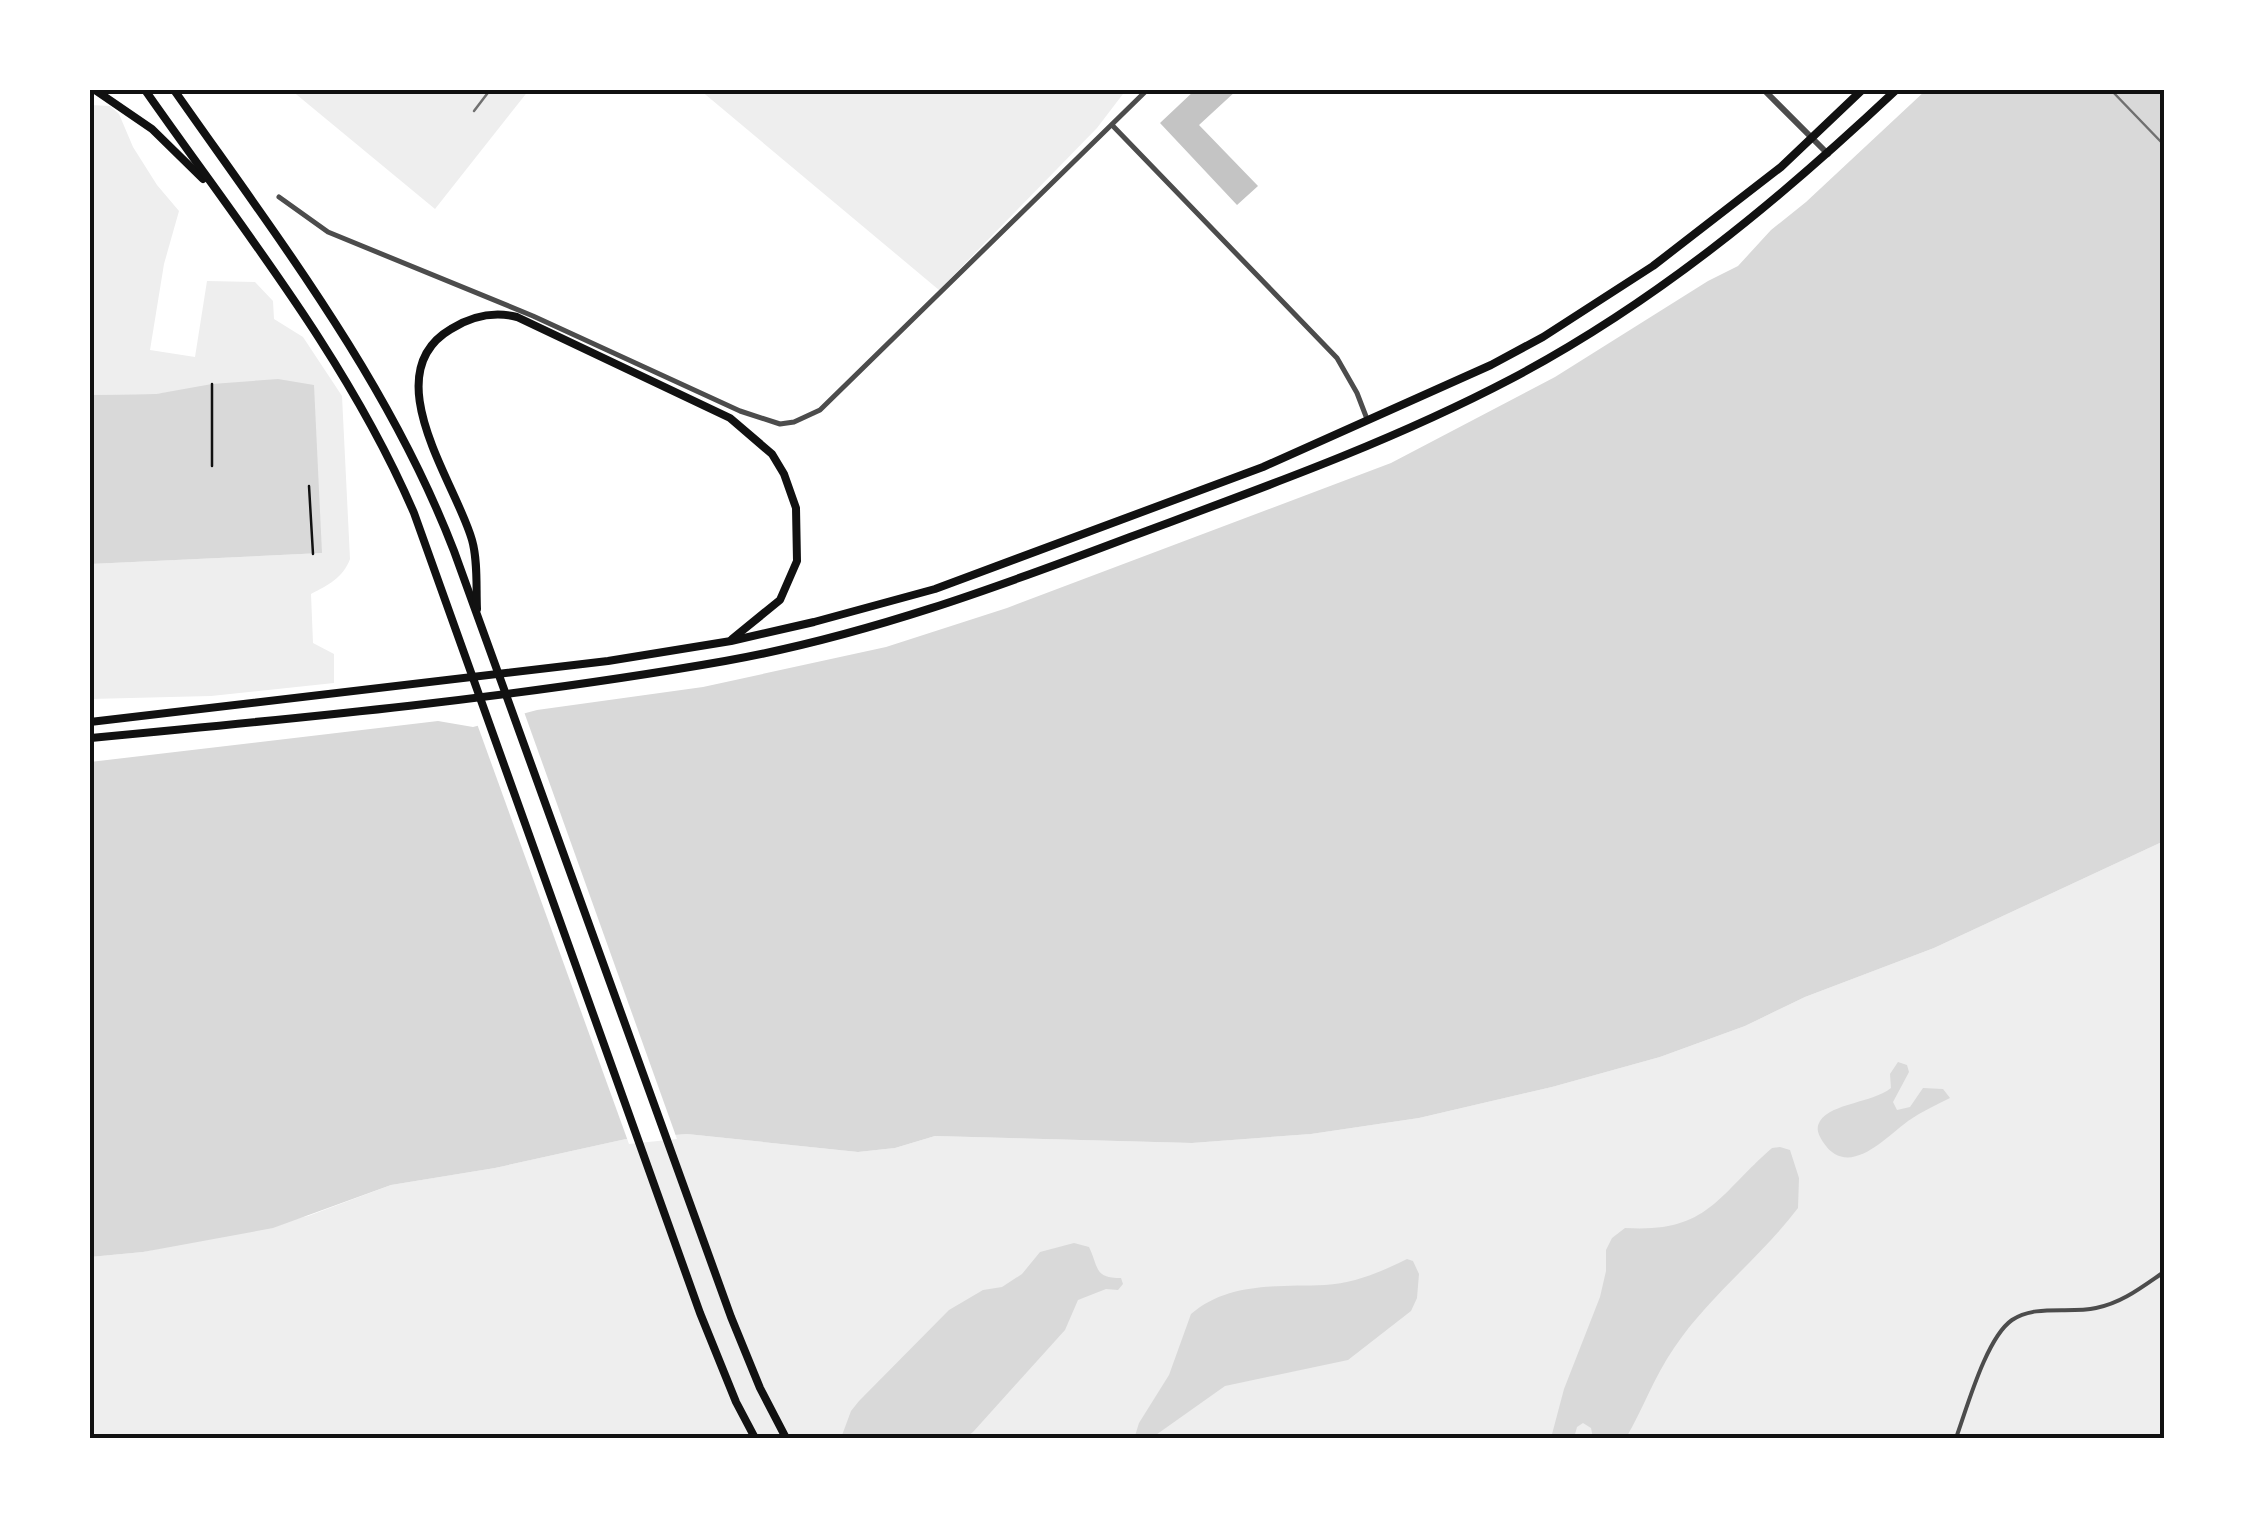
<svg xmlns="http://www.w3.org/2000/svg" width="2254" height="1528" viewBox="0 0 2254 1528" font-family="'DejaVu Sans',sans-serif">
<rect width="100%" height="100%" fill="#fff"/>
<!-- green -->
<g fill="#eee">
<polygon points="291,90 529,90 435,209"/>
<polygon points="700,90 1126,90 1097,128 939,290"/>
<path d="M90 105 110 106 119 114 133 147 157 185 179 211 164 264 150 350 195 357 207 281 255 282 273 301 274 319 303 337 342 396 350 559C343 578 328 585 311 594L313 643 334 654V683L211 696 90 699V564L322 553 199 388 156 394 90 395Z"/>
<polygon points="2164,841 2164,1438 90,1438 90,1257 143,1252 308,1216 391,1185 495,1168 626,1139 687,1134 858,1152 895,1148 935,1136 1192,1143 1311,1134 1419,1118 1552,1087 1660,1057 1745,1026 1805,997 1934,948"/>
</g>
<!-- water -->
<g fill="#d9d9d9">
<polygon points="1926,90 2164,90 2164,841 1934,948 1805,997 1745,1026 1660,1057 1552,1087 1419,1118 1311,1134 1192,1143 935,1136 895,1148 858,1152 687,1134 626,1139 495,1168 391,1185 273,1228 143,1252 90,1257 90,762 438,721 473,727 537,710 703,687 886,647 1007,608 1391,463 1555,377 1708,281 1738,266 1771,230 1806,202"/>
<polygon points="278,379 314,385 322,553 90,564 90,395 156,394 212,384"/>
<path d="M1898 1062 1907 1065 1909 1072 1893 1102 1897 1110 1910 1107 1923 1088 1943 1089 1950 1098C1936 1105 1921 1112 1908 1121 1885 1138 1848 1180 1823 1142 1819 1135 1815 1129 1820 1121 1832 1103 1872 1103 1891 1088L1890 1074Z"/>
<path d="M1780 1147 1790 1150 1799 1178 1798 1208C1760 1258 1709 1296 1674 1348 1654 1377 1643 1409 1626 1438H1593L1591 1428 1583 1423 1577 1427 1574 1438H1551L1564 1389 1600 1297 1606 1271V1250L1612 1238 1625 1228C1708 1233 1716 1197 1772 1148Z"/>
<path d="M1074 1243 1089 1247C1099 1268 1094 1278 1121 1278L1123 1284 1118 1290 1106 1289 1078 1300 1065 1330 973 1432 965 1438H841L851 1411 859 1401 949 1310 983 1290 1002 1287 1022 1274 1040 1252Z"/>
<path d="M1407 1259 1413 1261 1419 1274 1417 1298 1411 1311 1348 1360 1225 1386 1153 1437 1135 1436 1139 1423 1169 1375 1191 1314C1229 1281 1279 1287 1325 1285 1355 1283 1381 1272 1407 1259Z"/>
</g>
<!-- pier -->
<polygon fill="#fff" points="523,709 677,1139 629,1144 476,721"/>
<!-- building -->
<polygon fill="#c4c4c4" points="1195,90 1237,90 1199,125 1258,186 1237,205 1160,123"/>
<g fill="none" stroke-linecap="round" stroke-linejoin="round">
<!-- path -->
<g stroke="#111" stroke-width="2.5">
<polyline points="212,466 212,384"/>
<polyline points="309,486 313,554"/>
</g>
<!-- pedestrian -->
<path stroke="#4c4c4c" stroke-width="4" d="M1956 1438C1967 1408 1986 1338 2012 1320 2036 1304 2069 1314 2096 1308 2122 1303 2142 1287 2164 1272"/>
<!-- minor -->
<g stroke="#4c4c4c" stroke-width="5">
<polyline points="1112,125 1337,358 1357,393 1367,419"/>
<polyline points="279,197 328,232 533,316 740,411 780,424 794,422 820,410 1147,90"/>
</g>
<!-- tertiary -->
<polyline stroke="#4c4c4c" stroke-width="6" points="1764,90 1828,154"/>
<!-- secondary -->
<g stroke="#111" stroke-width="8">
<polyline points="95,90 152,129 203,179"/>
<path d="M145 90C240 226 348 359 414 513L700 1313 736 1402 755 1438"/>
<path d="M174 90C277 237 389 382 454 551L731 1317 760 1388 786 1438"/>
<path d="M477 609C476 587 478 561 472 540 456 483 374 374 451 329 472 316 493 311 517 317L730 418 772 454 784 474 796 508 797 561 780 600 732 639"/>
<polyline points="90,722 608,661 731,641 814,622 935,589 1263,467 1491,365 1543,337 1653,266 1781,167 1862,90"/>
<path d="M90 738C302 718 515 698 725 661 865 636 998 587 1130 537 1259 489 1389 443 1511 379 1655 303 1778 201 1896 90"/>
</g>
<!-- rail -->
<g stroke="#707070" stroke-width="2.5">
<polyline points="2111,90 2164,145"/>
<polyline points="474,111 490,90"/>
</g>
</g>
<!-- border -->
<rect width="2254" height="1528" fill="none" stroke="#ffffff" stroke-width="185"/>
<rect x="92" y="92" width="2070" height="1344" fill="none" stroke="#111" stroke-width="4"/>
</svg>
